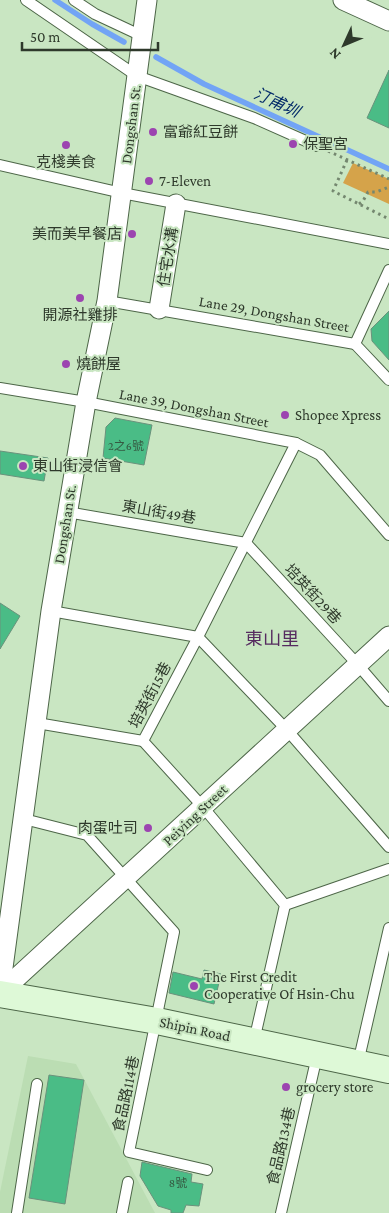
<svg xmlns="http://www.w3.org/2000/svg" width="389" height="1213" viewBox="0 0 389 1213" font-family="'Crimson Pro','Noto Sans TC',serif">
<rect width="100%" height="100%" fill="#c9e6c2"/>
<!-- built -->
<polygon fill="#bbddb3" points="28,1056 76,1064 155,1213 0,1213 0,1192"/>
<!-- park -->
<polygon fill="#d5a34a" points="353,163 389,179 389,204 343,183"/>
<g fill="none" stroke-linecap="round" stroke-linejoin="round">
<!-- stream -->
<g stroke="#72a4f5" stroke-width="5.5">
<polyline points="55,0 92,24 124,42"/>
<polyline points="156,57 204,84 389,169"/>
</g>
</g>
<!-- building -->
<g fill="#4abc86" stroke="#6a927c">
<polygon points="389,70 389,128 367,118"/>
<polygon points="389,311 389,360 372,341 371,329"/>
<polygon points="115,418 152,425 144,465 103,458 106,427"/>
<polygon points="0,451 48,458 44,481 0,474"/>
<polygon points="0,603 20,616 0,649"/>
<polygon points="204,970 221,974 214,1004 169,993 173,972 202,979"/>
<polygon points="49,1075 84,1080 65,1204 29,1198"/>
<polygon points="142,1162 192,1174 191,1182 203,1184 199,1206 186,1205 183,1213 171,1213 171,1210 158,1206 140,1176"/>
</g>
<g fill="none" stroke-linecap="round" stroke-linejoin="round">
<!-- lane casing -->
<g stroke="#4d6648" stroke-width="12">
<g id="lane">
<polyline points="26,0 137,76 254,118 317,146"/>
<polyline points="74,0 95,14 142,36"/>
<polyline points="0,165 122,193 389,244"/>
<polyline points="107,301 355,344 389,270"/>
<polyline points="355,344 389,380"/>
<polyline points="0,388 86,402 296,443 320,455 389,535"/>
<polyline points="67,512 246,543"/>
<polyline points="246,543 358,665 389,701"/>
<polyline points="51,611 198,637"/>
<polyline points="198,637 287,730 389,847"/>
<polyline points="37,723 143,741"/>
<polyline points="24,819 87,835 174,932 129,1152 207,1170"/>
<polyline points="285,905 389,869"/>
<polyline points="254,1041 285,905 203,807 143,741 198,637 296,443"/>
<polyline points="358,1063 389,928"/>
<polyline points="17,1213 37,1084"/>
<polyline points="122,1213 128,1182"/>
<polyline points="281,1213 317,1056"/>
</g>
</g>
<!-- street casing -->
<g stroke="#4d6648" stroke-width="21">
<g id="street">
<polyline points="343,0 389,21"/>
<polyline points="159,309 176,204"/>
<polyline points="0,990 51,611 86,402 107,301 147,0"/>
<polyline points="0,993 389,636"/>
</g>
</g>
<!-- secondary casing -->
<g stroke="#4d6648" stroke-width="28">
<polyline id="secondary" points="0,994 157,1021 389,1070"/>
</g>
<!-- path -->
<g stroke="#74876f" stroke-width="3" stroke-dasharray="2.5 4" stroke-linecap="butt">
<polyline points="328,151 389,179"/>
<polyline points="347,160 333,191 389,219"/>
<polyline points="359,204 363,201 368,192 376,192 389,187"/>
</g>
<!-- lane -->
<use href="#lane" stroke="#fff" stroke-width="10"/>
<!-- street -->
<use href="#street" stroke="#fff" stroke-width="19"/>
<!-- secondary -->
<use href="#secondary" stroke="#def9d7" stroke-width="26"/>
</g>
<!-- markers -->
<g fill="#9c44b0" stroke="#c9e6c2" stroke-width="2">
<circle cx="153" cy="132" r="5"/>
<circle cx="293" cy="144" r="5"/>
<circle cx="66" cy="145" r="5"/>
<circle cx="149" cy="181" r="5"/>
<circle cx="132" cy="234" r="5"/>
<circle cx="80" cy="298" r="5"/>
<circle cx="66" cy="364" r="5"/>
<circle cx="285" cy="415" r="5"/>
<circle cx="23" cy="466" r="5"/>
<circle cx="148" cy="828" r="5"/>
<circle cx="194" cy="986" r="5"/>
<circle cx="286" cy="1087" r="5"/>
</g>
<g text-anchor="middle" stroke-width="4" stroke-linejoin="round" paint-order="stroke">
<!-- number labels -->
<g font-size="12" fill="#355a42">
<text x="126" y="450">2之6號</text>
<text x="178" y="1187">8號</text>
</g>
<!-- street labels -->
<g font-size="15" fill="#2e392b" stroke="#c9e6c2">
<text transform="translate(131 124) rotate(-83)" y="5">Dongshan St.</text>
<text transform="translate(168 257) rotate(-81)" y="5">住宅水溝</text>
<text transform="translate(274 314) rotate(10)" y="5">Lane 29, Dongshan Street</text>
<text transform="translate(194 408) rotate(11)" y="5">Lane 39, Dongshan Street</text>
<text transform="translate(159 512) rotate(10)" y="5">東山街49巷</text>
<text transform="translate(65 524) rotate(-81)" y="5">Dongshan St.</text>
<text transform="translate(313 594) rotate(47)" y="5">培英街29巷</text>
<text transform="translate(150 695) rotate(-62)" y="5">培英街15巷</text>
<text transform="translate(195 815) rotate(-43)" y="5">Peiying Street</text>
<text transform="translate(195 1029) rotate(12)" y="5">Shipin Road</text>
<text transform="translate(126 1094) rotate(-78)" y="5">食品路114巷</text>
<text transform="translate(281 1146) rotate(-77)" y="5">食品路134巷</text>
</g>
<!-- poi labels -->
<g font-size="15" fill="#2e392b" stroke="#c9e6c2" text-anchor="start">
<text x="163" y="137">富爺紅豆餅</text>
<text x="303" y="149">保聖宮</text>
<text x="66" y="167" text-anchor="middle">克棧美食</text>
<text x="159" y="186">7-Eleven</text>
<text x="122" y="239" text-anchor="end">美而美早餐店</text>
<text x="80" y="320" text-anchor="middle">開源社雞排</text>
<text x="76" y="369">燒餅屋</text>
<text x="295" y="420">Shopee Xpress</text>
<text x="33" y="471">東山街浸信會</text>
<text x="138" y="833" text-anchor="end">肉蛋吐司</text>
<text x="204" y="982">The First Credit<tspan x="204" dy="17">Cooperative Of Hsin-Chu</tspan></text>
<text x="296" y="1092">grocery store</text>
</g>
<!-- water labels -->
<g font-size="16" font-style="italic" fill="#042b69" stroke="#c9e6c2">
<text transform="translate(277 102) rotate(25)" y="6">汀甫圳</text>
</g>
<!-- quarter labels -->
<g font-size="18" fill="#552a5f" stroke="#c9e6c2">
<text x="272" y="645">東山里</text>
</g>
</g>
<!-- north arrow -->
<g transform="translate(344 45) rotate(226)" stroke="#c9e6c2" stroke-width="4" paint-order="stroke">
<path d="M0-4L9 19L0 12L-9 19Z" fill="#2e392b"/>
<text y="-8" font-size="14" font-weight="bold" text-anchor="middle" fill="#2e392b">N</text>
</g>
<!-- scale -->
<path d="M22 42v8h136v-8" fill="none" stroke="#2e392b" stroke-width="2.5"/>
<text x="30" y="42" font-size="15" fill="#2e392b" stroke="#c9e6c2" stroke-width="4" paint-order="stroke">50 m</text>
</svg>
